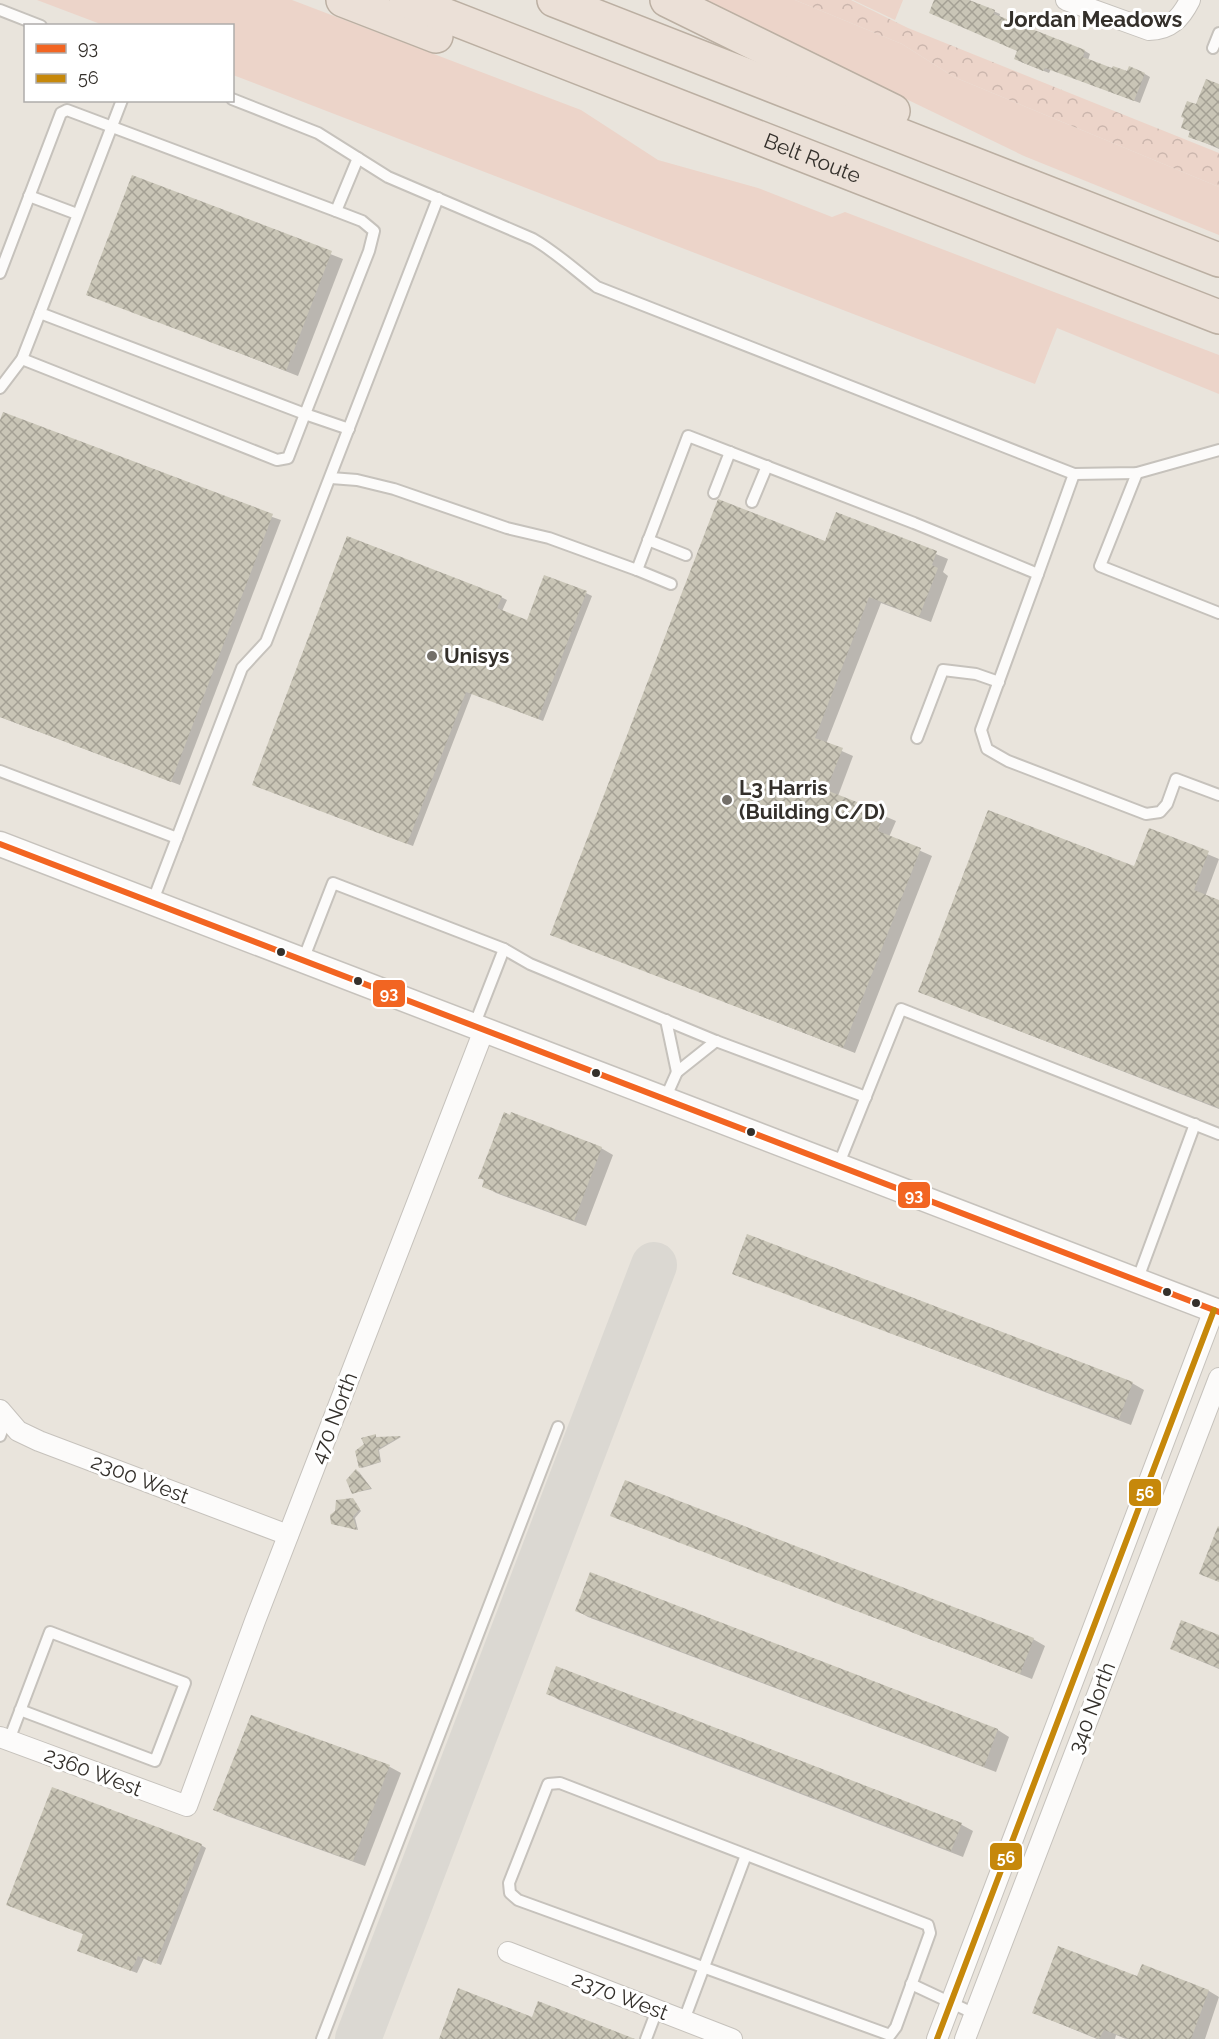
<svg xmlns="http://www.w3.org/2000/svg" width="1219" height="2039" viewBox="0 0 1219 2039" font-family="Raleway,sans-serif">
<defs>
<pattern id="forest-crowns" width="20" height="18" patternUnits="userSpaceOnUse" patternTransform="scale(1.5)"><rect width="20" height="18" fill="#ecd4c9"/><path d="M2 6a3 3 0 1 1 6 0M12 15a3 3 0 1 1 6 0" fill="none" stroke="#cbb6ad"/></pattern>
<pattern id="building-cross-hatch" width="8" height="8" patternUnits="userSpaceOnUse" patternTransform="scale(1.5)"><rect width="8" height="8" fill="#c9c5b6"/><path d="M0 0l8 8M0 8l8-8" fill="none" stroke="#a4a094"/></pattern>
</defs>
<rect width="100%" height="100%" fill="#e9e4dc"/>
<!-- grass -->
<g fill="#ecd4c9">
<polygon points="37,0 292,0 581,110 658,160 758,188 832,217 845,212 1219,355 1219,394 1057,328 1035,384 233,75 232,26 103,25"/>
<polygon points="701,0 795,0 902,44 954,77 1219,187 1219,235 1024,156"/>
<polygon points="853,0 903,0 895,20"/>
</g>
<!-- forest -->
<polygon fill="url(#forest-crowns)" points="795,0 851,0 908,28 1219,153 1219,187 954,77 902,44"/>
<!-- shadow -->
<g fill="#0003">
<polygon points="935,0 969,0 1000,14 999,18 1085,51 1090,54 1088,60 1113,70 1145,74 1150,77 1140,103 1051,69 1049,73 1021,62 1018,51"/>
<polygon points="1219,86 1219,149 1190,136 1191,132 1182,127 1197,106"/>
<polygon points="133,177 343,259 298,376 88,294"/>
<polygon points="0,425 281,520 180,785 0,717"/>
<polygon points="837,513 948,559 943,572 948,576 931,622 881,603 826,744 853,756 838,796 896,821 889,837 932,856 855,1053 552,934 826,543"/>
<polygon points="586,593 592,596 543,721 472,693 413,846 259,787 501,597 507,600 502,611 528,621"/>
<polygon points="1150,830 1219,859 1205,897 1219,902 1219,1109 920,992 1135,868"/>
<polygon points="601,1148 613,1155 586,1226 496,1193 484,1186 485,1181 480,1178"/>
<polygon points="734,1273 1132,1383 1144,1390 1131,1425"/>
<polygon points="375,1436 378,1438 401,1437 379,1450 381,1462 362,1468 360,1467"/>
<polygon points="357,1471 359,1472 372,1489 353,1493"/>
<polygon points="352,1499 361,1511 355,1518 358,1530 335,1524"/>
<polygon points="612,1515 1033,1639 1045,1646 1032,1679"/>
<polygon points="590,1574 998,1730 1009,1737 996,1772 588,1617 576,1610"/>
<polygon points="1219,1636 1219,1669 1172,1649"/>
<polygon points="557,1668 962,1825 973,1831 963,1857 559,1700 548,1693"/>
<polygon points="252,1717 390,1767 401,1773 365,1866 227,1816 215,1810"/>
<polygon points="201,1845 206,1848 161,1965 144,1958 137,1973 84,1953"/>
<polygon points="1138,1978 1209,1991 1219,1997 1205,2039 1126,2039 1116,2035 1115,2039 1097,2039 1034,2013"/>
</g>
<g fill="none" stroke-linecap="round" stroke-linejoin="round">
<!-- taxiway -->
<polyline stroke="#dbd8d2" stroke-width="46" points="358,2039 654,1265"/>
</g>
<!-- building -->
<g fill="url(#building-cross-hatch)">
<polygon points="934,0 969,0 995,10 994,14 1085,50 1083,57 1112,68 1113,66 1127,71 1129,66 1145,73 1134,101 1045,68 1043,71 1014,59 1017,51 929,13"/>
<polygon points="1206,79 1219,84 1219,148 1188,137 1190,131 1181,128 1184,118 1181,117 1187,101 1196,104"/>
<polygon points="132,175 332,251 286,371 86,295"/>
<polygon points="3,412 273,514 171,782 0,717 0,420"/>
<polygon points="718,499 825,541 836,512 937,551 932,565 938,568 919,617 869,597 815,738 843,748 826,790 885,813 878,831 921,848 843,1048 550,935"/>
<polygon points="347,536 502,596 497,608 527,620 544,575 587,591 538,719 466,692 407,844 252,785"/>
<polygon points="988,810 1134,866 1149,828 1209,851 1194,890 1219,900 1219,1108 918,992"/>
<polygon points="504,1112 510,1115 511,1112 602,1147 574,1221 482,1187 484,1179 478,1179"/>
<polygon points="747,1234 1133,1382 1119,1419 732,1274"/>
<polygon points="376,1434 376,1437 401,1436 378,1449 380,1462 359,1468 355,1451 364,1444 361,1438"/>
<polygon points="356,1469 371,1488 352,1494 346,1480"/>
<polygon points="625,1480 1034,1638 1020,1674 610,1516"/>
<polygon points="353,1498 360,1509 353,1517 357,1530 331,1524 330,1515 335,1511 336,1500"/>
<polygon points="1218,1526 1219,1527 1219,1582 1199,1574"/>
<polygon points="590,1572 998,1729 984,1767 575,1611"/>
<polygon points="1181,1620 1219,1635 1219,1668 1170,1649"/>
<polygon points="556,1666 962,1823 951,1851 546,1694"/>
<polygon points="251,1715 390,1765 353,1861 213,1810"/>
<polygon points="52,1787 202,1844 156,1964 138,1956 131,1971 77,1951 83,1934 6,1905"/>
<polygon points="1058,1946 1137,1976 1142,1964 1209,1990 1191,2039 1129,2039 1104,2030 1099,2039 1032,2013"/>
<polygon points="458,1988 532,2017 538,2001 635,2039 439,2039"/>
</g>
<g fill="none" stroke-linecap="round" stroke-linejoin="round">
<!-- service casing -->
<g stroke="#c6c2bc" stroke-width="14">
<g id="service">
<polyline points="0,10 41,26"/>
<polyline points="1213,48 1219,33"/>
<path d="M232 99 318 133 388 177 533 239C556 252 576 271 597 287L1074 474 1137 473 1219 450"/>
<polyline points="122,100 40,313 305,414 369,251 374,231 362,221 336,211 358,158"/>
<polyline points="29,196 77,214"/>
<polyline points="0,273 61,113 67,110 336,211"/>
<polyline points="22,359 277,460 288,458 305,414 349,429"/>
<polyline points="0,388 22,359 40,313"/>
<polyline points="1137,473 1100,566 1219,613"/>
<polyline points="331,478 357,480 394,489 507,528 549,538 637,570 688,436 914,523 1038,574 981,730 987,749 1008,761 1146,814 1160,812 1167,804 1176,779 1219,795"/>
<polyline points="714,493 730,452"/>
<polyline points="752,502 767,466"/>
<polyline points="648,540 686,555"/>
<polyline points="637,570 671,584"/>
<polyline points="1038,574 1074,474"/>
<polyline points="917,738 943,670 976,674 999,682"/>
<polyline points="0,771 177,838"/>
<polyline points="152,903 242,668 266,642 438,198"/>
<polyline points="504,949 530,964 716,1041 866,1097"/>
<polyline points="303,960 333,883 504,949 474,1026"/>
<polyline points="666,1020 677,1072 716,1041"/>
<polyline points="665,1099 677,1072"/>
<polyline points="838,1166 901,1009 1219,1134"/>
<polyline points="1137,1281 1195,1124"/>
<polyline points="0,1436 6,1420"/>
<polyline points="9,1740 50,1632 185,1683 155,1761 20,1710"/>
<polygon points="560,1783 928,1925 930,1933 896,2027 890,2035 518,1900 510,1893 509,1883 548,1784"/>
<polyline points="911,1984 975,2014"/>
<polyline points="684,2020 746,1855"/>
<polyline points="322,2039 558,1427"/>
<polyline points="646,2039 657,2010"/>
</g>
</g>
<!-- minor casing -->
<g stroke="#c6c2bc" stroke-width="22">
<g id="minor">
<path d="M1066 0 1149 30C1170 30 1181 18 1190 0"/>
<polyline points="0,1410 18,1431 39,1441 288,1535"/>
<polyline points="0,1737 187,1806 255,1621 484,1030"/>
<polyline points="508,1952 732,2039"/>
<polyline points="937,2039 1214,1310"/>
<polyline points="965,2039 1219,1378"/>
</g>
</g>
<!-- tertiary casing -->
<g stroke="#c6c2bc" stroke-width="27">
<polyline id="tertiary" points="0,844 1219,1312"/>
</g>
<!-- motorway casing -->
<g stroke="#bbafa2" stroke-width="36">
<g id="motorway">
<polyline points="343,0 436,36"/>
<path id="s1" d="M406 0 1219 317"/>
<polyline points="554,0 1219,260"/>
<polyline points="667,0 893,111"/>
</g>
</g>
<!-- service -->
<use href="#service" stroke="#fcfbfa" stroke-width="10"/>
<!-- minor -->
<use href="#minor" stroke="#fcfbfa" stroke-width="20"/>
<!-- tertiary -->
<use href="#tertiary" stroke="#fcfbfa" stroke-width="24"/>
<!-- motorway -->
<use href="#motorway" stroke="#ebe0d7" stroke-width="33"/>
<!-- bus-1 casing -->
<g stroke="#fff" stroke-width="10">
<polyline id="bus-1" points="0,844 1219,1312"/>
</g>
<!-- bus-2 casing -->
<g stroke="#fff" stroke-width="10">
<polyline id="bus-2" points="937,2039 1214,1310"/>
</g>
<!-- bus-1 -->
<use href="#bus-1" stroke="#f26522" stroke-width="6"/>
<!-- bus-2 -->
<use href="#bus-2" stroke="#c6880b" stroke-width="6"/>
</g>
<!-- markers -->
<g fill="#736f69" stroke="#fff" stroke-width="2">
<circle cx="432" cy="656" r="6"/>
<circle cx="727" cy="800" r="6"/>
</g>
<g fill="#34302b" stroke="#fff" stroke-width="2">
<circle cx="281" cy="952" r="5"/>
<circle cx="358" cy="981" r="5"/>
<circle cx="596" cy="1073" r="5"/>
<circle cx="751" cy="1132" r="5"/>
<circle cx="1167" cy="1292" r="5"/>
<circle cx="1196" cy="1303" r="5"/>
</g>
<g text-anchor="middle" stroke-width="6" stroke-linejoin="round" paint-order="stroke">
<!-- street labels -->
<g font-size="21" fill="#34302b" stroke="#fff">
<text dy="7" stroke="none"><textPath href="#s1" startOffset="436">Belt Route</textPath></text>
<text transform="translate(334 1418) rotate(-69)" y="7">470 North</text>
<text transform="translate(140 1479) rotate(21)" y="7">2300 West</text>
<text transform="translate(1092 1708) rotate(-69)" y="7">340 North</text>
<text transform="translate(93 1772) rotate(21)" y="7">2360 West</text>
<text transform="translate(620 1996) rotate(21)" y="7">2370 West</text>
</g>
<!-- poi labels -->
<g font-size="21" font-weight="bold" fill="#34302b" stroke="#fff" text-anchor="start">
<text x="444" y="663">Unisys</text>
<text x="739" y="795">L3 Harris<tspan x="739" dy="24">(Building C/D)</tspan></text>
</g>
<!-- neighbourhood labels -->
<g font-size="22" font-weight="bold" fill="#34302b" stroke="#fff">
<text x="1093" y="27">Jordan Meadows</text>
</g>
</g>
<g stroke="#fff" stroke-width="2">
<rect x="372" y="979" width="34" height="29" rx="6" fill="#f26522"/>
<rect x="897" y="1181" width="34" height="28" rx="6" fill="#f26522"/>
<rect x="1128" y="1478" width="34" height="29" rx="6" fill="#c6880b"/>
<rect x="989" y="1842" width="34" height="29" rx="6" fill="#c6880b"/>
</g>
<g font-size="16" text-anchor="middle" font-weight="bold" fill="#fff">
<text x="389" y="999">93</text>
<text x="914" y="1201">93</text>
<text x="1145" y="1498">56</text>
<text x="1006" y="1863">56</text>
</g>
<!-- legend -->
<rect x="24" y="24" width="210" height="78" fill="#ffffff" stroke="#aeacaa" stroke-width="1.5"/>
<rect x="36" y="44" width="30" height="9" fill="#f26522" stroke="#aeacaa" stroke-width="1.5"/>
<text x="78" y="54" font-size="18" fill="#34302b">93</text>
<rect x="36" y="74" width="30" height="9" fill="#c6880b" stroke="#aeacaa" stroke-width="1.5"/>
<text x="78" y="84" font-size="18" fill="#34302b">56</text>
</svg>
